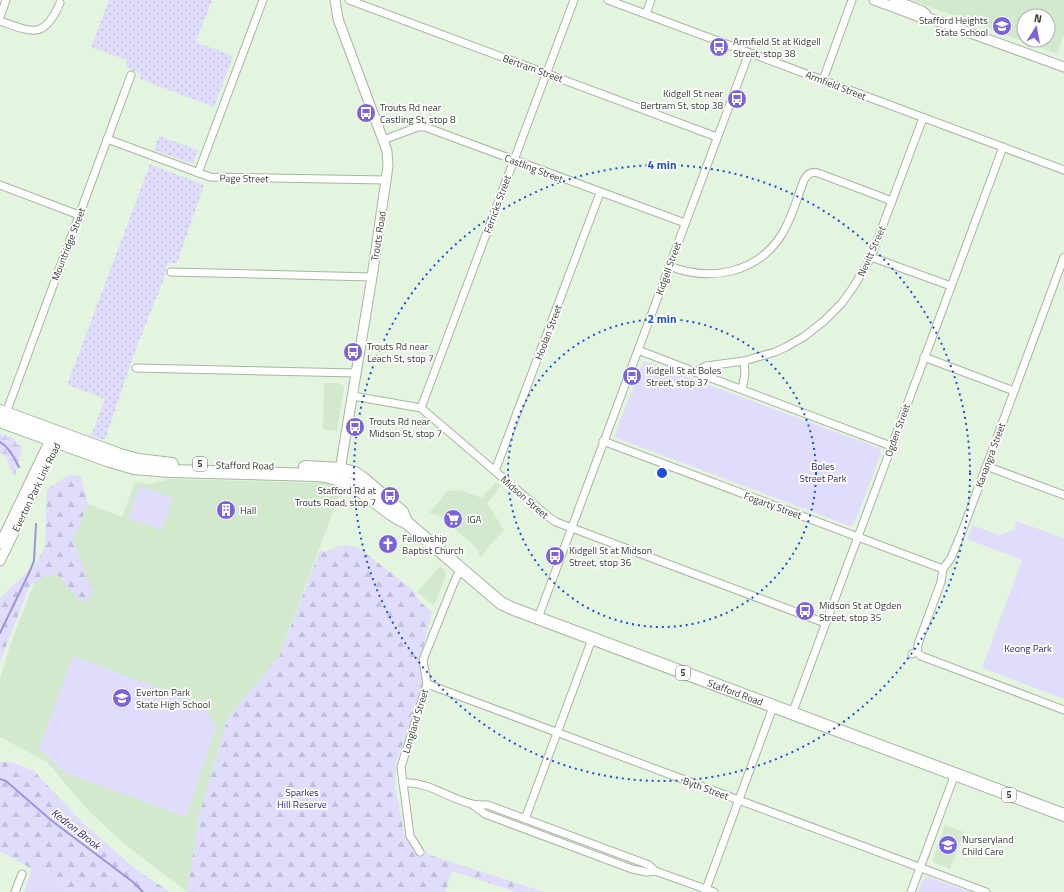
<svg xmlns="http://www.w3.org/2000/svg" width="1064" height="892" viewBox="0 0 1064 892" font-family="'Titillium Web',sans-serif">
<defs>
<pattern id="grass-dots" width="8" height="8" patternUnits="userSpaceOnUse"><rect width="8" height="8" fill="#e0ddfc"/><path d="M2 2h.1M6 6h.1" fill="none" stroke="#c1bfd9" stroke-width="1.8" stroke-linecap="round"/></pattern>
<pattern id="forest-firs" width="22" height="20" patternUnits="userSpaceOnUse"><rect width="22" height="20" fill="#e0ddfc"/><path d="M5 1l3.5 6h-7zM16 11l3.5 6h-7z" fill="#c1bfd9"/></pattern>
<pattern id="wetland-marsh" width="20" height="14" patternUnits="userSpaceOnUse"><rect width="20" height="14" fill="#e0ddfc"/><path d="M1 5h8M5 5V1M11 12h8M15 12V8" fill="none" stroke="#c1bfd9"/></pattern>
</defs>
<rect width="100%" height="100%" fill="#e3f5de"/>
<!-- built -->
<g fill="#d2e9cd" fill-rule="evenodd">
<path d="M911 0H1064V35L1057 54ZM1024 16H1048V40H1024Z"/>
<polygon points="324,383 340,383 344,388 337,431 323,429"/>
<polygon points="170,479 318,483 335,484 342,487 279,657 228,717 199,816 187,892 121,841 87,809 47,762 0,737 0,679 10,646 67,496 122,517 135,482 149,484"/>
<polygon points="496,482 501,486 487,503 504,530 480,557 476,547 439,516 429,513 448,491 460,490 482,498"/>
<polygon points="440,566 445,570 446,575 434,606 417,592"/>
<polygon points="945,825 964,832 950,869 934,863 933,859"/>
</g>
<!-- grass -->
<g fill="url(#grass-dots)">
<polygon points="109,0 212,0 196,42 233,56 214,107 140,79 141,74 125,67 127,60 91,47"/>
<polygon points="159,136 198,150 193,164 154,150"/>
<polygon points="150,164 204,185 177,263 167,263 165,276 135,351 105,440 91,436 105,399 67,385"/>
</g>
<!-- forest -->
<g fill="url(#forest-firs)">
<polygon points="70,474 81,477 88,504 74,538 76,548 93,592 86,602 79,599 57,574 47,575 30,585 0,662 0,598 37,563 45,545 47,489"/>
<polygon points="346,545 359,548 413,590 420,602 432,612 420,659 422,687 396,763 395,785 404,834 430,855 544,892 517,892 452,871 445,892 187,892 199,816 228,717 279,657 320,550 325,552 336,547"/>
<polygon points="0,762 12,762 34,771 84,824 137,870 170,892 73,892 0,851"/>
</g>
<!-- wetland -->
<polygon fill="url(#wetland-marsh)" points="0,434 12,437 22,447 18,466 15,475 12,473 7,459 0,452"/>
<!-- park -->
<g fill="#e0ddfc">
<polygon points="644,362 647,362 879,448 881,454 854,524 850,526 614,437 642,364"/>
<polygon points="140,486 173,498 161,530 128,518"/>
<polygon points="1016,521 1064,538 1064,699 982,668 1022,560 967,539 972,525 999,535 1014,530"/>
<polygon points="73,656 201,704 216,726 186,817 66,773 39,749"/>
<polygon points="32,868 73,892 24,892"/>
<polygon points="926,877 932,878 970,892 918,892 921,882"/>
</g>
<g fill="none" stroke-linecap="round" stroke-linejoin="round">
<!-- stream -->
<g stroke="#9d93de" stroke-width="2">
<path d="M0 442C9 447 14 458 19 467"/>
<polyline points="0,633 28,575 34,561 36,524"/>
<polyline points="0,779 6,781 52,821 133,882 143,892"/>
</g>
<!-- street casing -->
<g stroke="#a6b6a1" stroke-width="9">
<g id="street">
<polyline points="349,0 717,137"/>
<polyline points="608,0 1064,170"/>
<polyline points="646,14 651,0"/>
<polyline points="0,17 6,0"/>
<path d="M0 21C32 32 44 40 60 3"/>
<polyline points="823,80 852,0"/>
<polyline points="107,139 210,177 387,180"/>
<polyline points="383,140 418,127 425,127 685,223"/>
<polyline points="198,173 263,0"/>
<polyline points="0,185 79,215"/>
<polyline points="871,257 951,286"/>
<path d="M669 266C710 282 757 274 782 234 792 218 797 198 804 180 807 174 811 171 818 173L892 201"/>
<polyline points="171,272 372,277"/>
<polyline points="638,350 695,372 706,366 744,361 775,352 786,347 805,336 824,321 842,303 854,286 871,257 923,118"/>
<polyline points="924,357 1014,391"/>
<polyline points="136,368 356,373"/>
<polyline points="695,372 891,446"/>
<polyline points="742,389 745,374 744,361"/>
<polyline points="353,396 421,408 550,518 556,522 825,623"/>
<polyline points="421,408 574,0"/>
<polyline points="6,413 131,75"/>
<polyline points="603,441 943,569"/>
<polyline points="986,466 1064,495"/>
<polyline points="495,471 600,193"/>
<polyline points="538,618 749,53"/>
<polyline points="917,652 918,644 941,582 943,569 951,558 963,529 1064,257"/>
<polyline points="912,654 917,652 921,656 929,659 1064,710"/>
<polyline points="427,684 986,892"/>
<polyline points="792,714 1003,147"/>
<path d="M403 783C428 781 449 799 472 804 477 805 483 805 488 805L649 865 655 871 714 892"/>
<polyline points="473,805 485,814 632,869 647,872 655,871"/>
<polyline points="525,819 592,639"/>
<polyline points="420,852 410,836 401,767 427,684 423,660 455,580 461,569"/>
<polyline points="15,892 22,874"/>
<polyline points="705,892 773,707"/>
<polyline points="911,892 955,774"/>
</g>
</g>
<!-- secondary casing -->
<g stroke="#a6b6a1" stroke-width="11">
<g id="secondary">
<polyline points="335,0 338,19 383,140 387,151 388,166 372,277 339,476"/>
<polyline points="874,0 920,17 932,19 1064,67"/>
<polyline points="894,0 922,11 926,14"/>
<polyline points="0,544 53,434"/>
<polyline points="0,561 48,462 61,437"/>
</g>
</g>
<!-- highway casing -->
<g stroke="#a6b6a1" stroke-width="14">
<g id="highway">
<polyline points="0,411 120,455 138,460 172,464"/>
<path id="s1" d="M0 421 107 460 134 468 170 471 317 475C342 477 359 489 378 504 387 511 395 518 406 522L501 603 511 608 1064 815"/>
<polyline points="305,467 340,469 355,473 365,480 402,512 406,522"/>
</g>
</g>
<!-- street -->
<use href="#street" stroke="#fff" stroke-width="7"/>
<!-- secondary -->
<use href="#secondary" stroke="#fff" stroke-width="9"/>
<!-- highway -->
<use href="#highway" stroke="#fff" stroke-width="12"/>
</g>
<!-- distance rings -->
<g fill="none" stroke="#1d4ed8" stroke-width="2" stroke-dasharray="2 4">
<circle cx="662" cy="473" r="154"/>
<circle cx="662" cy="473" r="308"/>
</g>
<!-- icons -->
<defs>
<g id="school-disc" transform="scale(1)"><circle r="9.5" fill="#7c63de" stroke="#fff"/><path d="M0-5L7-2L0 1L-7-2ZM-4 1L0 2.5L4 1V4Q0 6-4 4Z" fill="#fff"/></g>
<g id="bus-disc" transform="scale(1)"><circle r="9.5" fill="#7c63de" stroke="#fff"/><path d="M-5-6H5V4H4V6H2V4H-2V6H-4V4H-5ZM-3.5-4V0h7V-4ZM-3.5 1.2v1.5H-2V1.2ZM2 1.2v1.5H3.5V1.2Z" fill="#fff"/></g>
<g id="building-disc" transform="scale(1)"><circle r="9.5" fill="#7c63de" stroke="#fff"/><path d="M-4-6H4V6H1V3H-1V6H-4ZM-2.5-4.3h1.7v1.8h-1.7ZM.8-4.3h1.7v1.8H.8ZM-2.5-1h1.7V.8h-1.7ZM.8-1h1.7V.8H.8Z" fill="#fff"/></g>
<g id="supermarket-disc" transform="scale(1)"><circle r="9.5" fill="#7c63de" stroke="#fff"/><path d="M-6-5.5h2.5l.6 2H6L4.5 2H-2.5L-4.4-4H-6ZM-1.5 3.2a1.3 1.3 0 1 0 .1 0ZM3 3.2a1.3 1.3 0 1 0 .1 0Z" fill="#fff"/></g>
<g id="church-disc" transform="scale(1)"><circle r="9.5" fill="#7c63de" stroke="#fff"/><path d="M-1.2-6h2.4v3.5h3.3v2.4h-3.3V6h-2.4V-.1h-3.3v-2.4h3.3Z" fill="#fff"/></g>
</defs>
<g fill-rule="evenodd">
<use href="#school-disc" x="1002" y="26"/>
<use href="#bus-disc" x="719" y="47"/>
<use href="#bus-disc" x="737" y="99"/>
<use href="#bus-disc" x="366" y="113"/>
<use href="#bus-disc" x="353" y="352"/>
<use href="#bus-disc" x="632" y="376"/>
<use href="#bus-disc" x="355" y="427"/>
<use href="#bus-disc" x="390" y="496"/>
<use href="#building-disc" x="226" y="510"/>
<use href="#supermarket-disc" x="453" y="519"/>
<use href="#church-disc" x="388" y="544"/>
<use href="#bus-disc" x="555" y="556"/>
<use href="#bus-disc" x="805" y="611"/>
<use href="#school-disc" x="122" y="698"/>
<use href="#school-disc" x="948" y="845"/>
</g>
<g text-anchor="middle" stroke-width="3.5" stroke-linejoin="round" paint-order="stroke">
<!-- shield labels -->
<g fill="#fff" stroke="#727771" stroke-width="1">
<rect x="193" y="457" width="14" height="14" rx="3"/>
<rect x="676" y="666" width="14" height="14" rx="3"/>
<rect x="1002" y="788" width="14" height="14" rx="3"/>
</g>
<g font-size="9" font-weight="bold" fill="#363d34">
<text x="200" y="467">5</text>
<text x="683" y="676">5</text>
<text x="1009" y="798">5</text>
</g>
<!-- poi labels -->
<g font-size="10" fill="#363d34" stroke="#fff" text-anchor="start">
<text x="988" y="24" text-anchor="end">Stafford Heights<tspan x="988" dy="12">State School</tspan></text>
<text x="733" y="45">Armfield St at Kidgell<tspan x="733" dy="12">Street, stop 38</tspan></text>
<text x="723" y="97" text-anchor="end">Kidgell St near<tspan x="723" dy="12">Bertram St, stop 38</tspan></text>
<text x="380" y="111">Trouts Rd near<tspan x="380" dy="12">Castling St, stop 8</tspan></text>
<text x="367" y="350">Trouts Rd near<tspan x="367" dy="12">Leach St, stop 7</tspan></text>
<text x="646" y="374">Kidgell St at Boles<tspan x="646" dy="12">Street, stop 37</tspan></text>
<text x="369" y="425">Trouts Rd near<tspan x="369" dy="12">Midson St, stop 7</tspan></text>
<text x="376" y="494" text-anchor="end">Stafford Rd at<tspan x="376" dy="12">Trouts Road, stop 7</tspan></text>
<text x="240" y="514">Hall</text>
<text x="467" y="523">IGA</text>
<text x="402" y="542">Fellowship<tspan x="402" dy="12">Baptist Church</tspan></text>
<text x="569" y="554">Kidgell St at Midson<tspan x="569" dy="12">Street, stop 36</tspan></text>
<text x="819" y="609">Midson St at Ogden<tspan x="819" dy="12">Street, stop 35</tspan></text>
<text x="136" y="696">Everton Park<tspan x="136" dy="12">State High School</tspan></text>
<text x="962" y="843">Nurseryland<tspan x="962" dy="12">Child Care</tspan></text>
</g>
<!-- street labels -->
<g font-size="10" fill="#363d34" stroke="#fff">
<text transform="translate(533 68) rotate(20)" y="4">Bertram Street</text>
<text transform="translate(836 85) rotate(21)" y="4">Armfield Street</text>
<text transform="translate(534 168) rotate(21)" y="4">Castling Street</text>
<text transform="translate(244 178) rotate(1)" y="4">Page Street</text>
<text transform="translate(497 204) rotate(-70)" y="4">Ferricks Street</text>
<text transform="translate(378 236) rotate(-81)" y="4">Trouts Road</text>
<text transform="translate(68 244) rotate(-69)" y="4">Mountridge Street</text>
<text transform="translate(871 251) rotate(-66)" y="4">Nevitt Street</text>
<text transform="translate(668 268) rotate(-70)" y="4">Kidgell Street</text>
<text transform="translate(548 332) rotate(-69)" y="4">Hoolan Street</text>
<text transform="translate(897 430) rotate(-70)" y="4">Ogden Street</text>
<text transform="translate(990 455) rotate(-70)" y="4">Kanangra Street</text>
<text transform="translate(245 465) rotate(1)" y="4">Stafford Road</text>
<text transform="translate(36 487) rotate(-64)" y="4">Everton Park Link Road</text>
<text transform="translate(525 497) rotate(41)" y="4">Midson Street</text>
<text transform="translate(773 505) rotate(20)" y="4">Fogarty Street</text>
<text dy="4" stroke="none"><textPath href="#s1" startOffset="803">Stafford Road</textPath></text>
<text transform="translate(415 721) rotate(-73)" y="4">Longland Street</text>
<text transform="translate(706 788) rotate(20)" y="4">Byth Street</text>
</g>
<!-- park labels -->
<g font-size="10" fill="#382177" stroke="#fff">
<text x="823" y="470">Boles<tspan x="823" dy="12">Street Park</tspan></text>
<text x="1028" y="652">Keong Park</text>
<text x="302" y="796">Sparkes<tspan x="302" dy="12">Hill Reserve</tspan></text>
</g>
<!-- water labels -->
<g font-size="11" font-style="italic" fill="#31186e" stroke="#fff">
<text transform="translate(76 829) rotate(38)" y="4">Kedron Brook</text>
</g>
</g>
<circle cx="662" cy="473" r="6" fill="#1d4ed8" stroke="#fff" stroke-width="2"/>
<g font-size="12" text-anchor="middle" font-weight="bold" fill="#1d4ed8" stroke="#fff" stroke-width="3.5" stroke-linejoin="round" paint-order="stroke">
<text x="662" y="169">4 min</text>
<text x="662" y="323">2 min</text>
</g>
<!-- north arrow -->
<g transform="translate(1036 28) rotate(11)"><circle r="19" fill="#ffffff" stroke="#afb1ae"/>
<path d="M0-3L7 15L0 10L-7 15Z" fill="#7c63de"/>
<text y="-6" font-size="11" font-weight="bold" text-anchor="middle" fill="#363d34">N</text>
</g>
</svg>
